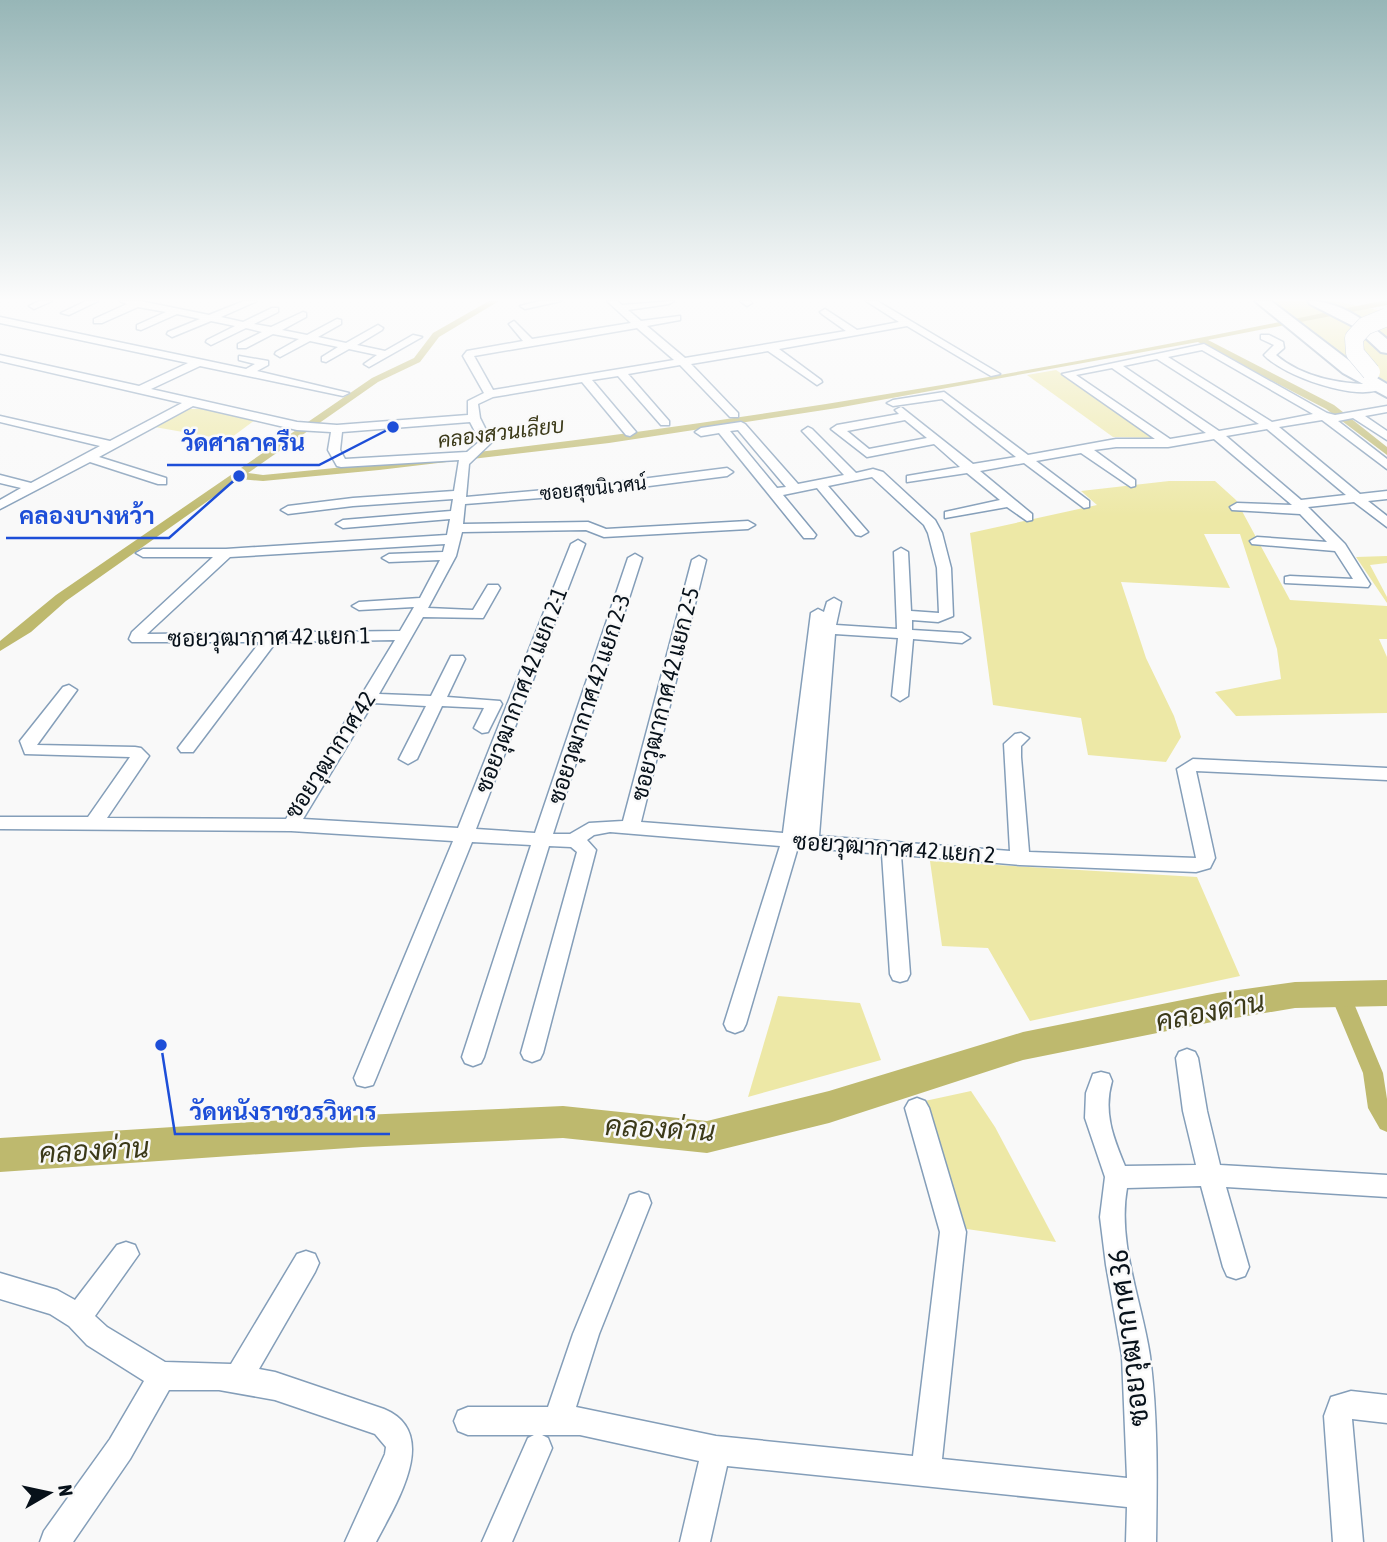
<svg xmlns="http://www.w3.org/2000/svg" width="1387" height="1542" viewBox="0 0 1387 1542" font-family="'Asap Condensed',Sarabun,sans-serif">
<rect width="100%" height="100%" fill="#f9f9f9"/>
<!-- green -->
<g fill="#ede8a6">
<polygon points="1259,301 1334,301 1387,312 1387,382 1380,378 1368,381"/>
<polygon points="1056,370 1157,438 1113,437 1027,375"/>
<polygon points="184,409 203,409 255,420 228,440 149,426"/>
<polygon points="1169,481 1215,481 1236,500 1290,600 1387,606 1387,639 1379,639 1387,657 1387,713 1236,716 1215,692 1281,679 1277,649 1240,534 1204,534 1230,588 1121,582 1146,658 1174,716 1181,737 1166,762 1088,755 1081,718 993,705 970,533 1097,505 1081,491"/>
<polygon points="1387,556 1387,563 1370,565 1387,597 1387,603 1356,557"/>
<polygon points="930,861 1197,877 1240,976 1030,1021 988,948 942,946"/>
<polygon points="778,996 860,1003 881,1060 748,1097"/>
<polygon points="971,1091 995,1127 1056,1242 960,1228 911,1104"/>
</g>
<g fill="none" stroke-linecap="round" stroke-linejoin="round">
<!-- canal -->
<g fill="#beb96e" fill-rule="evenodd">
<path d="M489 301H499L439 337 420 362 378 382 248 473 263 475C639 440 1012 379 1381 301H1387V305L1208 340 1334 405 1387 447V455L1326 409 1198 342 837 408 609 443 379 470 263 481 239 479 66 601 31 632 0 651V641L56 595 372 378 414 358 433 333Z"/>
<polygon points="1340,987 1347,989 1350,994 1383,1073 1387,1099 1387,1132 1380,1129 1368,1108 1363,1073 1330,994 1333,989"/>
</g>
<!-- river -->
<polygon fill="#beb96e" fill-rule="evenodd" points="1387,980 1387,1006 1295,1008 1217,1021 1023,1060 829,1123 707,1153 563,1138 363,1147 0,1172 0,1138 363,1115 563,1106 707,1121 829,1091 1023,1032 1217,993 1295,982"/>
<!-- street casing -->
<g stroke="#849eb9" stroke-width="3">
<g id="street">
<polygon points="39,301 52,301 34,309 29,306"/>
<polygon points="86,301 98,301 69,315 61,313"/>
<polygon points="120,301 140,301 209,315 244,301 257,301 221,317 243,322 272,308 278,308 278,312 254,324 271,327 303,312 306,313 306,317 282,330 307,335 337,319 341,320 341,324 318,337 346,343 378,325 383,328 382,330 357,345 385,351 413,335 422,337 369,367 364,364 377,355 349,349 326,362 322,361 322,357 338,347 310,341 280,357 275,354 276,352 299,339 273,334 246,348 238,348 238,344 262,332 246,328 211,345 206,342 207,340 235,326 211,321 172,337 167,334 168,332 200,319 177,314 141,330 137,329 137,325 166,312 138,307 102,323 94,323 94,319 127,304"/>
<polygon points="540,301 561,301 525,309 520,306"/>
<path d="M607 301H617L622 305 674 301 669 304 628 310 641 321 680 316V320L647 326 685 358 846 331 822 314 820 312 825 309 857 330 899 322 866 301H877L1000 374 991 376 907 326 779 349 821 380 822 382 817 385 768 351 691 364 738 413V417H730L680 365 628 374 669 421V425H661L618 376 592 380 636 432 630 436 626 435 582 382 493 397 478 404 480 418 492 442 469 464 466 497 579 487 727 468 733 472 727 476 579 495 465 504 463 524 588 522 606 529 748 521 755 525 748 529 604 537 586 530 462 532 456 556 428 608 473 610 488 585H498L500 588 483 618 423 617 379 694 431 696 451 656H463L465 659 447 697 500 701 502 704 488 732 482 733 474 728 484 708 442 706 417 759 408 764 399 759 426 706 373 703 303 819 458 828 571 544 578 540 585 544 476 829 535 833 628 558 635 554 642 558 553 834H570L589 823 623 821 692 560 699 556 706 560 641 822 783 833 811 613 818 609 824 612 827 602 834 598 841 602 836 625 897 629 894 552 901 548 908 552 911 611 939 613 937 568 928 533 924 525 872 477 828 486 868 532 861 536 856 535 817 488 783 495 816 535 814 538H804L719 433 701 436 695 432 701 428 741 422 745 424 798 484 844 475 804 433 802 431 808 427 812 429 856 473 873 469 883 472 935 520 942 533 951 568 953 616 938 622 912 620V630L962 633 970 638 962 643 913 639 908 696 900 701 892 696 898 638 835 634 819 836 1010 851 1004 744 1015 734 1021 733 1029 738 1021 746V757L1029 852 1196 858 1177 769 1193 759 1387 768V780L1196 771 1215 858 1210 868 1196 872 1020 865 901 855 910 974 907 980 900 982 893 980 890 974 882 854 798 847 746 1024 743 1030 735 1033 727 1030 724 1024 780 846 610 832 594 835 587 840 596 850 543 1053 540 1059 532 1062 524 1059 521 1053 577 852 571 847 549 846 484 1057 481 1063 473 1066 465 1063 462 1057 531 845 472 842 376 1078 373 1085 365 1087 357 1085 354 1078 453 841 291 831 0 829V817H88L130 757 25 754 20 741 63 687 69 685 77 690 37 745 135 747 141 748 149 756 107 818 286 819 395 640 276 642 193 752H181L178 748 181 744 260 642H132L129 639 132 632 213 557H143L136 553 143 549H226L447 535 450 519 343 528 336 524 343 520 451 511 453 499 353 506 288 514 281 510 288 506 353 498 454 491 459 460 341 467 337 466 328 450 331 432 297 430 193 406 99 457 166 478V484H158L90 462 0 509V500L21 488 0 483V475L31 483 100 446 0 422V416L110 441 182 403 0 361V355L139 386 188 363 0 323V317L246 369 255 364 239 360V356L268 361V365L257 371 349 393 343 396 200 366 151 389 297 422 337 425 468 415V401L484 393 463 356 467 351 523 341 509 324 514 321 532 339 631 323ZM637 328 674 360 493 390 474 356ZM470 422 480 441 467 452 345 459 340 450 342 432ZM738 430 786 487 777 488 730 431ZM445 544 443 552 389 554 382 558 389 562 440 560 420 598 359 602 352 606 359 610 414 607 400 631 147 634 230 557Z"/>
<polygon points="740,301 750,301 752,303 747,306"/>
<path d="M1261 335H1269L1283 342 1284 348 1276 355C1303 378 1343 385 1378 384L1384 387C1360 404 1282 375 1264 355L1274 345 1261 339Z"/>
<path d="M1204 344 1327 413 1335 415 1387 406V412L1365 416 1387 431V440L1353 418 1338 421 1387 459V469L1322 420 1279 427 1360 494 1387 491V499L1368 501 1387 516V527L1354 502 1308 507 1345 544 1370 584 1368 587 1285 583V577L1290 576 1353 579 1335 551 1252 544 1250 541 1257 537 1327 542 1300 514 1232 510 1230 507 1237 503 1292 505 1214 439 1168 447H1116L1094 450 1135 480V486L1131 487 1081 453 1036 461 1089 501V507L1084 508 1024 463 980 471 1032 514V520L1027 521 1007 507 945 518V512L1000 500 967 473 907 482V476L960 467 934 444 867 457 831 429 837 425 899 414 895 410 901 407 973 464 1016 457 942 399 893 406 887 403 893 400 944 392 1028 455 1116 439H1155L1062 374ZM1202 350 1313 414 1272 422 1168 357ZM1157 359 1259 424 1219 431 1123 366ZM1112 368 1206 433 1170 439 1076 375ZM905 420 927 438 869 449 847 431ZM1267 429 1346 495 1301 500 1226 436Z"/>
<path d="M1187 1049 1195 1052 1198 1058 1207 1111 1220 1165 1387 1175V1197L1226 1187 1249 1267 1245 1276 1236 1279 1227 1276 1223 1267 1201 1186 1127 1188C1117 1243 1142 1302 1150 1356 1158 1417 1157 1480 1156 1542H1126L1127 1507 727 1466 710 1542H680L699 1461 580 1435H542L548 1438 552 1448 512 1542H482L528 1438 534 1435H468L458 1431 454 1421 458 1411 468 1407H548L573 1334 627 1203 630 1195 639 1192 648 1195 651 1203 599 1334 576 1407 716 1436 913 1456 940 1232 905 1108 909 1101 917 1098 925 1101 929 1108 966 1232 942 1459 1127 1478 1122 1356 1106 1265 1100 1217 1105 1177 1085 1118 1086 1093 1093 1074 1101 1072 1109 1074 1112 1081C1103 1112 1113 1137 1125 1166L1196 1165 1183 1111 1176 1058 1179 1052Z"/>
<path d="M126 1242 135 1245 139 1254 95 1316 107 1327 165 1362 231 1364 297 1254 306 1251 315 1254 319 1263 315 1272 259 1369 275 1372 384 1409C442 1433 395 1505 376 1542H345L385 1454 386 1447 375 1434 275 1400 219 1390H169L130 1459 73 1542H40L44 1531 110 1439 144 1381 87 1345 69 1326 50 1314 0 1299V1273L57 1290 75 1300 117 1245Z"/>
<polygon points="1351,1391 1387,1395 1387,1423 1352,1419 1363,1542 1333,1542 1324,1416 1331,1397"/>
</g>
</g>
<!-- primary casing -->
<g stroke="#849eb9" stroke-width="4">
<g id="primary">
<polygon points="1255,301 1271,301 1355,365 1387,384 1387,397 1343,373"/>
<path d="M1308 301C1339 301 1364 319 1387 339V353L1381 352 1353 326 1310 304Z"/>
</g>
</g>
<!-- street -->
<use href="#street" fill="#fff" fill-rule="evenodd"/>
<!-- primary -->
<use href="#primary" fill="#fff" fill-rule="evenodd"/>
<!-- primary-bridge casing -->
<g stroke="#849eb9" stroke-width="19" stroke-linecap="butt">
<polyline id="primary-bridge" points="1371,372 1355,353 1354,338 1365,326 1387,317"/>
</g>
<!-- primary-bridge -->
<use href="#primary-bridge" stroke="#fff" stroke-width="18"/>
</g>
<!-- sky -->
<linearGradient id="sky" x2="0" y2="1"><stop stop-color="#97b6b7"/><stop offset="0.58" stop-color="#fcfcfc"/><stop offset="1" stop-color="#fcfcfc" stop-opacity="0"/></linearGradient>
<rect width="1387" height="517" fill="url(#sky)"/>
<g text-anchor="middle" stroke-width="5" stroke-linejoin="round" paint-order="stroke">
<!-- far-street labels -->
<g font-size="19" fill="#07111a" stroke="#f9f9f9">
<text transform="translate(593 488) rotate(-6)" y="7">ซอยสุขนิเวศน์</text>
</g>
<!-- far-water labels -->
<g font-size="21" font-style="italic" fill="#3c3a19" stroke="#f9f9f9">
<text transform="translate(501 433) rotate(-7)" y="7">คลองสวนเลียบ</text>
</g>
<!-- street labels -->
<g font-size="23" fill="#07111a" stroke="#f9f9f9">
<text transform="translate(269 637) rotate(-1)" y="8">ซอยวุฒากาศ 42 แยก 1</text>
<text transform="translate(521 690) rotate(-69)" y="8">ซอยวุฒากาศ 42 แยก 2-1</text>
<text transform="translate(665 694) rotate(-76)" y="8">ซอยวุฒากาศ 42 แยก 2-5</text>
<text transform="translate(589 699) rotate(-72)" y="8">ซอยวุฒากาศ 42 แยก 2-3</text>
<text transform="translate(330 755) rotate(-57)" y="8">ซอยวุฒากาศ 42</text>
<text transform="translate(894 848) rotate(4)" y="8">ซอยวุฒากาศ 42 แยก 2</text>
</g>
<!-- near-water labels -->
<g font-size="28" font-style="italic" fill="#3c3a19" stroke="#f9f9f9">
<text transform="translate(1210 1011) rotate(-11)" y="10">คลองด่าน</text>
<text transform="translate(660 1128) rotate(3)" y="10">คลองด่าน</text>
<text transform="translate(94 1150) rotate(-3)" y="10">คลองด่าน</text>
</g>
<!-- near-street labels -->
<g font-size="28" fill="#07111a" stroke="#f9f9f9">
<text transform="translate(1128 1338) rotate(-97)" y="10">ซอยวุฒากาศ 36</text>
</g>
</g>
<!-- callouts -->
<path fill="none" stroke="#1d4ed8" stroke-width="2.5" d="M393 427L319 465H167M239 476L169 538H6M161 1045L175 1134H390"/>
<g fill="#1d4ed8" stroke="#f9f9f9" stroke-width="2.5">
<circle cx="393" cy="427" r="7"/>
<circle cx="239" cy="476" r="7"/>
<circle cx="161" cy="1045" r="7"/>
</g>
<g font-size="24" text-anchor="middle" font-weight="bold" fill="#1d4ed8" stroke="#f9f9f9" stroke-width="5" stroke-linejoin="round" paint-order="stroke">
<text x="243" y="451">วัดศาลาครืน</text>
<text x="87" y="524">คลองบางหว้า</text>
<text x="283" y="1120">วัดหนังราชวรวิหาร</text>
</g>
<!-- north arrow -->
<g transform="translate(49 1493) rotate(81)" stroke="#f9f9f9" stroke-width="5" paint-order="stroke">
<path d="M0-5L12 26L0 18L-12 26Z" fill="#07111a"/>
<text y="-10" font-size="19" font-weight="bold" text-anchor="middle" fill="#07111a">N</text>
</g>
</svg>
